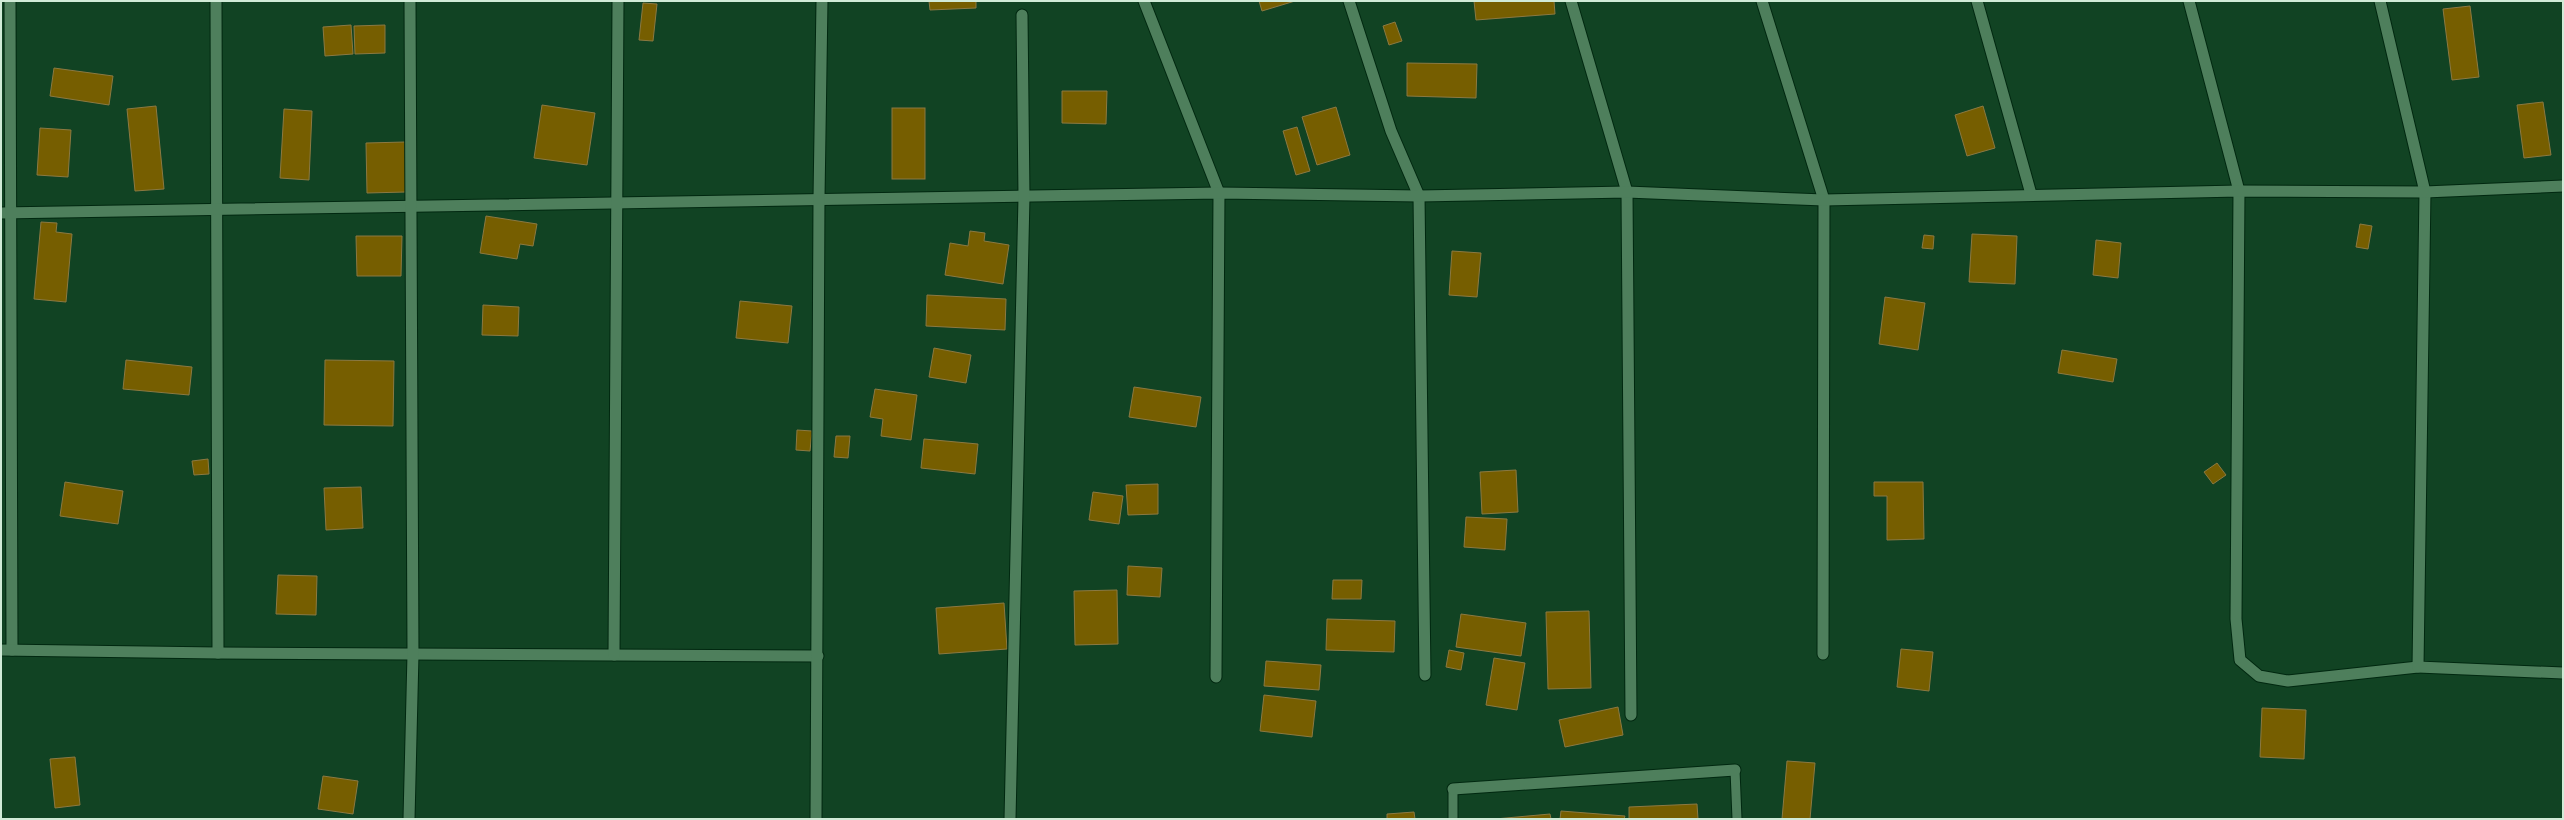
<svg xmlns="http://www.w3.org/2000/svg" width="2564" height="820" viewBox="0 0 2564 820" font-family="'DM Sans',sans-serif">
<rect width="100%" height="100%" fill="#114323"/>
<!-- building -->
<g fill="#765e00" stroke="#8b7942">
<polygon points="929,1 976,1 976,8 930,10"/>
<polygon points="1259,1 1295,1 1262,11"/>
<polygon points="1474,1 1554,1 1555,14 1476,20"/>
<polygon points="643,3 657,4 653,41 639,40"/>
<polygon points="2470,6 2479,77 2452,80 2443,9"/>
<polygon points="1395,22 1402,41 1389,45 1383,26"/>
<polygon points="351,25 353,54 325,56 323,27"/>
<polygon points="385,25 385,53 355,54 354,26"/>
<polygon points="1407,63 1477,64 1476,98 1407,96"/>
<polygon points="54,68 113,76 109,105 50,96"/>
<polygon points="1062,91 1107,91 1106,124 1062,123"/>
<polygon points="2543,102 2551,155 2524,158 2517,105"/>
<polygon points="542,105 595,113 587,165 534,158"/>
<polygon points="156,106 164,189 135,191 127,109"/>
<polygon points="1983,106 1995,148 1967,156 1955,115"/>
<polygon points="1336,107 1350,155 1317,165 1302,117"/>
<rect x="892" y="108" width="33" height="71"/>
<polygon points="284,109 312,111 309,180 280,178"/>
<polygon points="1297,127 1310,171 1296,175 1283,131"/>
<polygon points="40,128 71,130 68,177 37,175"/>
<polygon points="405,142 406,192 367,193 366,143"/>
<polygon points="486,216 537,224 533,246 520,244 517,259 480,253"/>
<polygon points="41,222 57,223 56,232 72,234 66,302 34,299"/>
<polygon points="2360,224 2372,226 2368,249 2356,247"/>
<polygon points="970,231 985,233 984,241 1009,245 1003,284 945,275 950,243 968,246"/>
<polygon points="1972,234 2017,236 2015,284 1969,282"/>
<polygon points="1924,235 1934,236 1933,249 1922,248"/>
<polygon points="356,236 402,236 401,276 357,276"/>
<polygon points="2096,240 2121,243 2118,278 2093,275"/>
<polygon points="1452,251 1481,253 1477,297 1449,295"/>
<polygon points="927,295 1006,299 1005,330 926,326"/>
<polygon points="1885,297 1925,303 1918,350 1879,344"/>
<polygon points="740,301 792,306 788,343 736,338"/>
<polygon points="483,305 519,307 518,336 482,335"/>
<polygon points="934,348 971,355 966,383 929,377"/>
<polygon points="2062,350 2117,359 2113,382 2058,373"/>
<polygon points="126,360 192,367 189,395 123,389"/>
<polygon points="325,360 394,361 393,426 324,425"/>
<polygon points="1134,387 1201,397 1196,427 1129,417"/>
<polygon points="875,389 917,395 911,440 881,436 883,419 870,417"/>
<polygon points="797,430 812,431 810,451 796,450"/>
<polygon points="836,436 850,436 848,458 834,457"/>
<polygon points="924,439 978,444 975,474 921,468"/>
<polygon points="208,459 209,474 194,475 192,461"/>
<polygon points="2217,463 2226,475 2213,484 2204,472"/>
<polygon points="1516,470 1518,512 1482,514 1480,472"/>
<polygon points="65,482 123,491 118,524 60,516"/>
<polygon points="1874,482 1923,482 1924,539 1887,540 1887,496 1874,496"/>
<polygon points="1158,484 1158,514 1128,515 1126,485"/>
<polygon points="361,487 363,528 326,530 324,488"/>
<polygon points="1093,492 1123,496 1119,524 1089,520"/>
<polygon points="1466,517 1507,519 1505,550 1464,547"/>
<polygon points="1128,566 1162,568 1160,597 1127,595"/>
<polygon points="278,575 317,576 316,615 276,614"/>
<polygon points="1333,580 1362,580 1361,599 1332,599"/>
<polygon points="1117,590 1118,644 1075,645 1074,591"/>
<polygon points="1004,603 1007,649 939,654 936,608"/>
<polygon points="1589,611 1591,688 1548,689 1546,612"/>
<polygon points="1461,614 1526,623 1521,656 1456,647"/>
<polygon points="1327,619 1395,621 1394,652 1326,650"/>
<polygon points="1901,649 1933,652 1929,691 1897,687"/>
<polygon points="1449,650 1464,653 1461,670 1446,667"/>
<polygon points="1494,658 1525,663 1517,710 1486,705"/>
<polygon points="1266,661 1321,665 1319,690 1264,686"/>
<polygon points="1264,695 1316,701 1312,737 1260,731"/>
<polygon points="1618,707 1623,735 1565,747 1559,720"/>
<polygon points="2262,708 2306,710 2304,759 2260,757"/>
<polygon points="75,757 80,805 55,808 50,759"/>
<polygon points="1787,761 1815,763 1810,819 1782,819"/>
<polygon points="323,776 358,781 353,814 318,809"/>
<polygon points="1697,804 1698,819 1629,819 1629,807"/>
<polygon points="1561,811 1625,816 1624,819 1560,819"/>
<polygon points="1414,812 1415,819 1387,819 1387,814"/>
<polygon points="1550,814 1551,819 1495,819"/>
</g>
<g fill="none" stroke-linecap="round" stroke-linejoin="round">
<!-- service casing -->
<g stroke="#012810" stroke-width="11">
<g id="service">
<polyline points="1735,770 1737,819"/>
<polyline points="1453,789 1453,819"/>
</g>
</g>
<!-- minor casing -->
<g stroke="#012810" stroke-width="13">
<g id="minor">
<polyline points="10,1 12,650"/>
<polyline points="216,1 218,653"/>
<polyline points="1144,1 1219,193 1216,677"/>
<polyline points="1349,1 1391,131 1419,196 1425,675"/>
<polyline points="1571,1 1627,192 1631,715"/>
<polyline points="1762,1 1824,200 1823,654"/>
<polyline points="1977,1 2031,194"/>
<polyline points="2189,1 2239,191 2236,619 2240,660 2259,676 2288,681 2418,667"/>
<polyline points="2380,1 2425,192 2418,667 2563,673"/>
<polyline points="1,213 1219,193 1419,196 1627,192 1824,200 2239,191 2425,192 2563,186"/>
<polyline points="1,650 218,653 818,656"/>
<polyline points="614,655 618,1"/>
<polyline points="1453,789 1735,770"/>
<polyline points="409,819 413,654 410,1"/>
<polyline points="816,819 819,198 822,1"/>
<polyline points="1010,819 1024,197 1022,15"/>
</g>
</g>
<!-- service -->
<use href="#service" stroke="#4e7f5c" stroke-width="9"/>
<!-- minor -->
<use href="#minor" stroke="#4e7f5c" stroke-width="11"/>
</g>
<!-- border -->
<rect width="2564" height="820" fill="none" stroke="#d1ebd7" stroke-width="4"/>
</svg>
